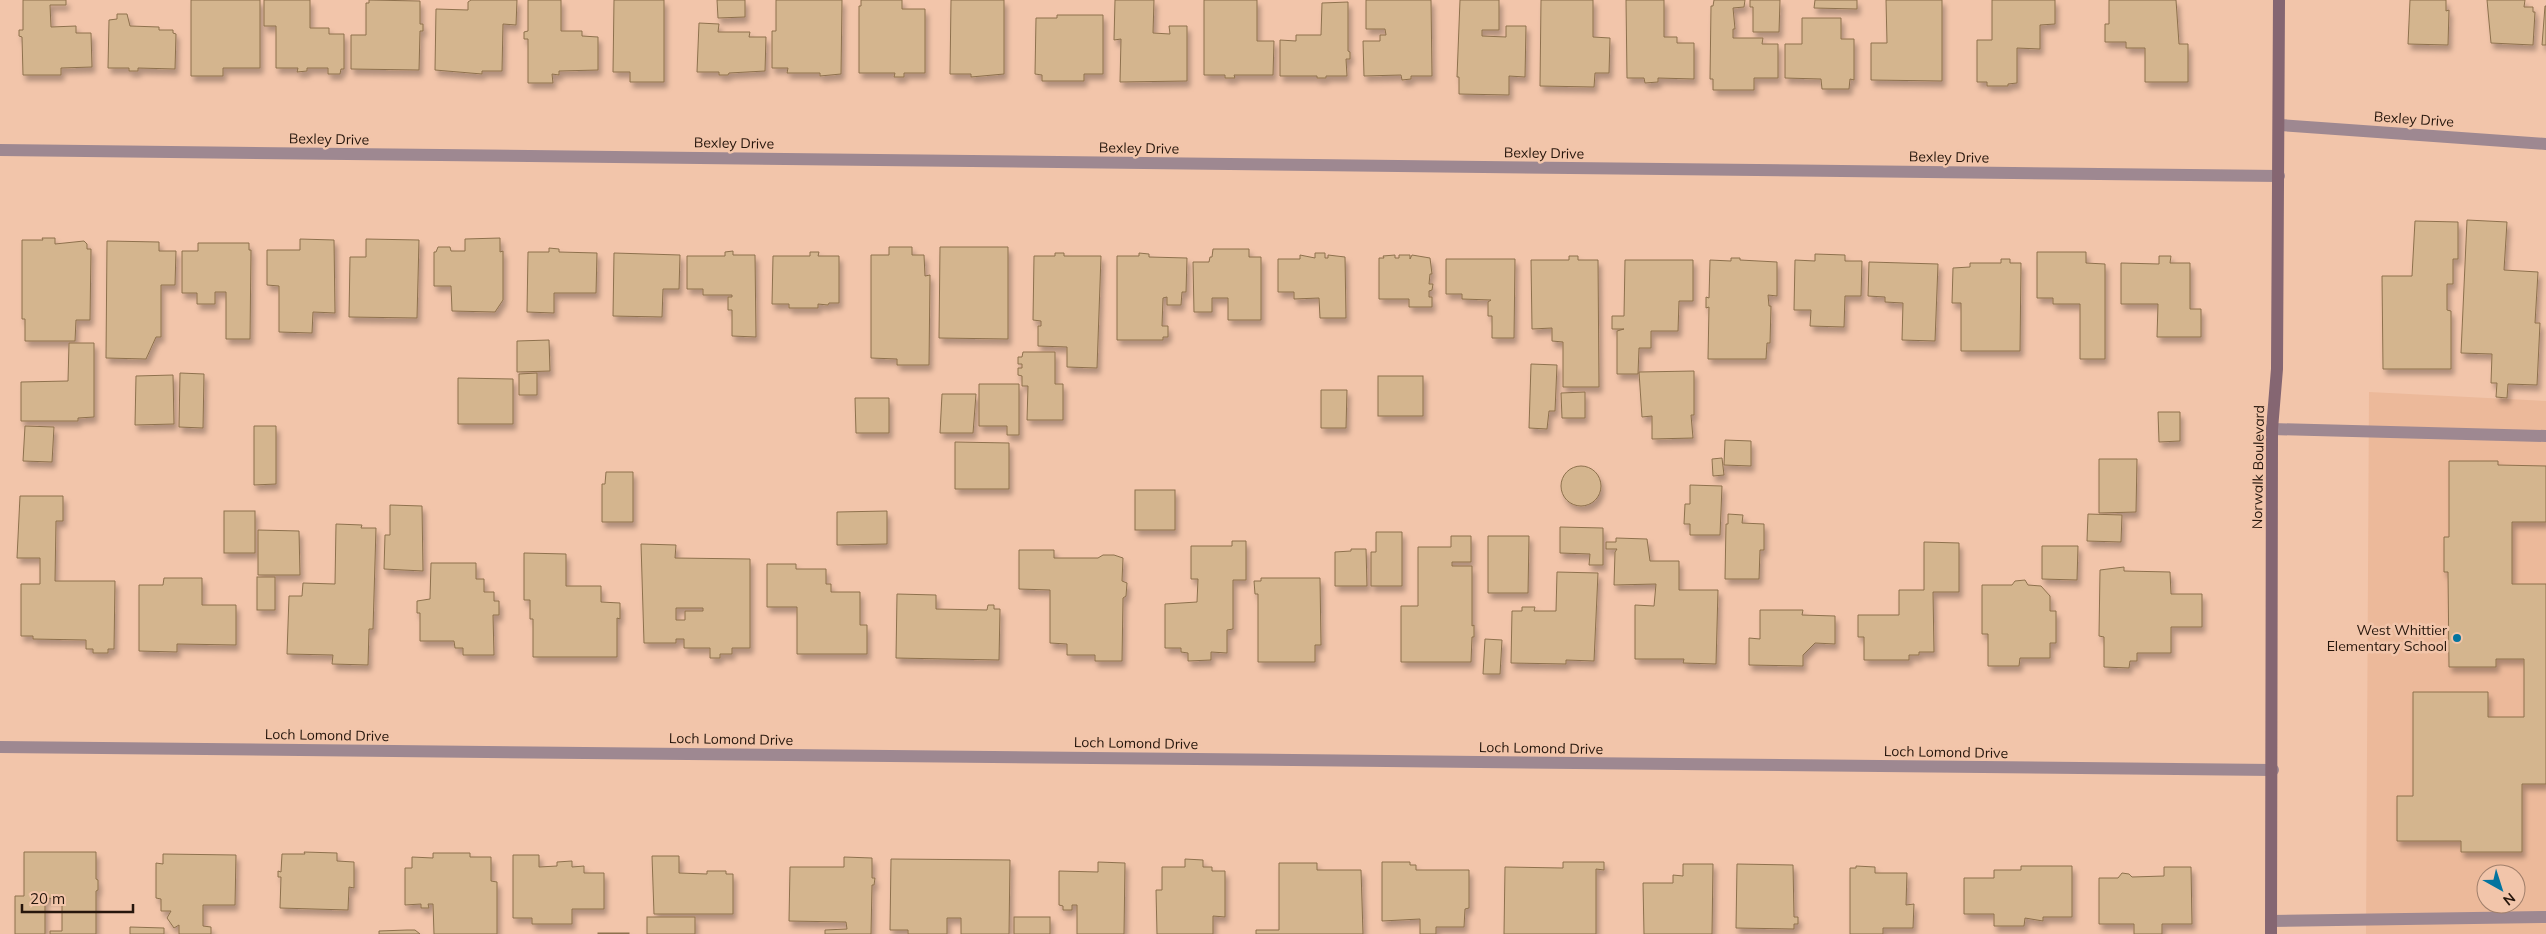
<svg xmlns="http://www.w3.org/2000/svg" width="2546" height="934" viewBox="0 0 2546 934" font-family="Mulish,sans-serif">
<defs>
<filter id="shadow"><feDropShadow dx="3" dy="5.5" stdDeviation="2.5" flood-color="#0004"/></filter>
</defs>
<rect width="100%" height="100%" fill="#f2c5aa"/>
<!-- built -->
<path fill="#ecb99a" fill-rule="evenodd" d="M2369 392 2546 401V934H2366ZM2486 874H2516V904H2486Z"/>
<!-- building -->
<g fill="#d4b58e" stroke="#8e714d" fill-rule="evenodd" filter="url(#shadow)">
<polygon points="23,0 66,0 66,5 50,5 51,27 76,26 76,33 91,33 92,67 61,68 61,75 23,75 22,37 19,36 19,30 23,30"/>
<polygon points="191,0 260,0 260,68 223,68 223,76 191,76"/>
<polygon points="264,0 310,0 310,28 329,28 329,34 344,34 344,69 341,69 340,74 328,74 328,68 307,68 307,71 297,72 298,68 276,68 276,26 264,26"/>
<polygon points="369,0 420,1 420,24 423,24 423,31 420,31 419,70 351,69 351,35 366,35 366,3 369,3"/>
<polygon points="471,0 517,0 516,25 503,24 502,71 482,71 482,74 435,70 436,9 468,10 468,2"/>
<polygon points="528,0 561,0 561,31 582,31 582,36 598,37 598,70 559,71 559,75 552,74 553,83 528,83 528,39 524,39 524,32 528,31"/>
<polygon points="614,0 664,0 664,82 630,82 630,72 613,72"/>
<polygon points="717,0 745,0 745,17 718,18"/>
<polygon points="776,0 842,0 841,74 820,76 820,73 787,73 788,68 772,68 772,31 776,31"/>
<polygon points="861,0 902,0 902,9 925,9 925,73 904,73 904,77 894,77 895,73 859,73 859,6 861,6"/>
<polygon points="951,0 1004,0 1004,74 971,77 971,74 950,74"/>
<polygon points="1115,0 1154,0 1153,33 1170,34 1169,26 1187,26 1187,81 1120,82 1121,39 1114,40"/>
<polygon points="1204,0 1257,0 1257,41 1274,41 1273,75 1234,75 1235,78 1225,78 1225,75 1204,75"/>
<polygon points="1366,0 1431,0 1432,76 1411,76 1411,79 1402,80 1401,75 1364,76 1363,41 1380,41 1380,35 1386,35 1385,29 1366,29"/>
<polygon points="1460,0 1499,0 1499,30 1482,30 1482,36 1506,37 1506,26 1526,26 1525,77 1509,76 1509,95 1459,94 1459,77 1457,77"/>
<polygon points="1541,0 1593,0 1593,37 1610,38 1609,73 1595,73 1594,87 1540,86"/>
<polygon points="1626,0 1664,0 1664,37 1677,37 1677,43 1694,43 1694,79 1658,78 1658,82 1645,83 1644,78 1627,78"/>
<polygon points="1714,0 1745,0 1744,7 1733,8 1735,29 1733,29 1733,38 1763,38 1762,44 1778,44 1778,78 1754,78 1754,90 1713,90 1713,79 1710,79 1711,6 1713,6"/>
<polygon points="1750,0 1780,0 1779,32 1753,32 1753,7 1750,7"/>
<polygon points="1815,0 1857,0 1857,9 1814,8"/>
<polygon points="1886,0 1942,0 1942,81 1871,80 1871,43 1887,43"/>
<polygon points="1992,0 2055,0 2055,24 2040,25 2040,49 2017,48 2017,83 2008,84 2008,86 1987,86 1987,82 1977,82 1977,40 1992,40"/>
<polygon points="2109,0 2176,0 2179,44 2188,44 2188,82 2145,82 2145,48 2126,48 2126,42 2105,42 2105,24 2109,24"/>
<polygon points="2410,0 2446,0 2446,11 2449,10 2448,45 2408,44"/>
<polygon points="2487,0 2525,0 2524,7 2533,7 2533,12 2535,12 2533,45 2491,43"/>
<polygon points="1348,2 1348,51 1350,52 1350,59 1346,59 1347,76 1326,76 1326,78 1317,78 1317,76 1280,76 1280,40 1296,41 1296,35 1321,35 1322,3"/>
<polygon points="2545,6 2546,6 2546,45 2542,45"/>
<polygon points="117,14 127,14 130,26 159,27 159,30 173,30 173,33 176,34 175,69 138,68 138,71 129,71 129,68 108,68 109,20 117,19"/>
<polygon points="1057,15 1103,15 1103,74 1084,74 1084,81 1042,81 1042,75 1035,74 1036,18 1057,18"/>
<polygon points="1802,18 1841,18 1841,39 1854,39 1854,80 1850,79 1849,89 1822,89 1821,79 1785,78 1785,44 1802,44"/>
<polygon points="699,23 719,24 718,32 750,32 749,37 766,37 765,71 729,73 728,75 719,75 719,72 697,72"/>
<polygon points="2467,220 2507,222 2504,270 2538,272 2535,323 2540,323 2537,385 2508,384 2507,398 2496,397 2497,383 2491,383 2492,354 2461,353"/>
<polygon points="2415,221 2458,222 2458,259 2453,259 2453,284 2447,284 2447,310 2451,311 2451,369 2383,369 2382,276 2412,276"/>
<polygon points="42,238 55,238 55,244 84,241 87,244 87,249 91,249 90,320 76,320 75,341 25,341 25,319 22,319 22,240 43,240"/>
<polygon points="500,238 500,252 503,251 503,300 495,312 452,311 451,286 434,286 434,252 436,252 438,247 450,247 451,251 465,251 465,239"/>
<polygon points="300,239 334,240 335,313 313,312 312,333 279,332 279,286 267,285 267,250 300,250"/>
<polygon points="366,239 419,240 417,318 349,317 350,257 366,257"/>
<polygon points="107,241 159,242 159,251 176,251 175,285 161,285 161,337 156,337 146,359 106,358"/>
<polygon points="198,243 249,243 249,250 251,250 250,339 226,339 226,292 215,292 215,304 197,304 197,293 182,293 182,251 198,251"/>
<polygon points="889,247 912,247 912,255 924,255 925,276 930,275 929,365 897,365 897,359 871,358 871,255 889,255"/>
<polygon points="940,247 1008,247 1008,339 939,338"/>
<polygon points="549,248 559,249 559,252 597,253 596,293 554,293 554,313 527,312 528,252 549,252"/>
<polygon points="1213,249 1249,249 1249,257 1261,257 1261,320 1228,320 1228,298 1212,298 1212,312 1194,312 1193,262 1209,262 1210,257 1212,257"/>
<polygon points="733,251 733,255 755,255 756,337 732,336 732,310 728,310 728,297 732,297 732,295 703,295 703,289 687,289 687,256 725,256 725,252"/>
<polygon points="810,252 819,252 818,256 839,256 839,303 829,303 828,305 818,304 818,308 789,308 789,304 772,304 773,256 810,256"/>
<polygon points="2037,252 2086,252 2086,263 2105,264 2105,359 2080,359 2080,304 2053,304 2053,298 2037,298"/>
<polygon points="614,253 680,255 679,289 663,289 662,317 613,316"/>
<polygon points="1055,253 1064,253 1064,256 1101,256 1097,368 1067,367 1067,347 1038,346 1038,326 1041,326 1041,321 1033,320 1034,256 1055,256"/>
<polygon points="1139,253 1149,254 1149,257 1187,258 1186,292 1182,292 1181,305 1167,305 1167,297 1163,298 1162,326 1168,326 1168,337 1163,337 1163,340 1117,340 1117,256 1139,256"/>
<polygon points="1315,253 1325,253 1325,258 1328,258 1328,255 1345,257 1346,318 1320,318 1319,298 1294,299 1294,292 1278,292 1278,259 1300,259 1300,255 1315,258"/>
<polygon points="1815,254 1845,255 1845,261 1862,261 1861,296 1845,296 1844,327 1810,326 1811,310 1794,310 1795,260 1815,261"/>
<polygon points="1395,255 1395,258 1399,258 1399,255 1410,255 1410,259 1412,255 1430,258 1432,274 1430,274 1429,284 1433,284 1432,290 1429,291 1429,297 1432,297 1432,307 1409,307 1409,299 1379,299 1379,258 1384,258 1383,256"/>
<polygon points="1569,256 1578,256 1578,260 1598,260 1599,387 1563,387 1563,342 1552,341 1552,328 1532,329 1531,260 1569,260"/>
<polygon points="2159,256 2171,256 2170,263 2190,263 2190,309 2201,309 2201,337 2157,337 2158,304 2121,304 2121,263 2159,264"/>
<polygon points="1731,258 1740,258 1740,260 1777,262 1777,296 1768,295 1769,306 1771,306 1770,343 1767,343 1766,359 1708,359 1709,307 1706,308 1706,297 1709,298 1710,260 1731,261"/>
<polygon points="1446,259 1515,259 1514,338 1492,338 1492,316 1488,316 1488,302 1491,300 1462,299 1462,294 1446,294"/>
<polygon points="2001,259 2010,259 2010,263 2021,263 2020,351 1961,351 1961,303 1952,303 1953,268 1970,267 1970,263 2001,263"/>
<polygon points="1625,260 1693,260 1693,301 1679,301 1678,331 1651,331 1651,348 1639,348 1638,374 1617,374 1617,331 1624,329 1612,329 1612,316 1624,316"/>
<polygon points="1869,262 1938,264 1935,341 1902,340 1903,303 1885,302 1885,297 1868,296"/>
<polygon points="549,340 550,371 517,372 517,341"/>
<polygon points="69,343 94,343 94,417 78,418 78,421 21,421 21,382 68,381"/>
<polygon points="1023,352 1055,352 1055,384 1063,384 1063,420 1027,420 1028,386 1022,386 1022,376 1018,375 1018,368 1022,368 1022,364 1018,364 1018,357 1022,357"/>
<polygon points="1531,364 1557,365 1555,411 1549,411 1547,429 1529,428"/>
<polygon points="1694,371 1694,415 1691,415 1693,438 1652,439 1652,416 1642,417 1639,372"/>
<polygon points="180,373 204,374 203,428 179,427"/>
<polygon points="537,373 537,395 519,395 519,374"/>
<polygon points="173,375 174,424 135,425 136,376"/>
<rect x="1378" y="376" width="45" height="40"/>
<polygon points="458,378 513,379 513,424 458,424"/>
<polygon points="979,384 1019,384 1019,435 1007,435 1007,426 979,426"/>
<polygon points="1321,390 1347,390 1346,428 1321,428"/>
<polygon points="1585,392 1585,418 1562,418 1561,393"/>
<polygon points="942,394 976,394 973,433 940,433"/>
<polygon points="855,398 889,398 889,433 856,433"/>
<polygon points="2158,412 2180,412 2180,441 2159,442"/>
<polygon points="25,426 54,427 52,462 23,461"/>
<polygon points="254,426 276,426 276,484 254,485"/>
<polygon points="1725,440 1751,441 1751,466 1724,465"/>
<polygon points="955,442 1009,443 1009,489 955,489"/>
<polygon points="1722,458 1724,475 1713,476 1712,459"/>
<polygon points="2099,459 2137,459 2136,512 2099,513"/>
<polygon points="2449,461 2498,461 2498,465 2546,466 2546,522 2512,522 2512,584 2546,584 2546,784 2522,784 2522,852 2461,852 2461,841 2397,841 2397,796 2413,796 2413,692 2488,692 2488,717 2524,717 2524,659 2496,659 2496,667 2449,667 2448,572 2444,572 2444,537 2449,537"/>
<circle cx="1581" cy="486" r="20"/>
<polygon points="606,472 633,472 633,522 602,522 602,484 605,484"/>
<polygon points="1690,485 1722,486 1720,535 1690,535 1690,524 1684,524 1685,504 1690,504"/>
<rect x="1135" y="490" width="40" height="40"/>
<polygon points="20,496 63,496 63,521 56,521 55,581 115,581 114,649 108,649 108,653 93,653 93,649 86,649 86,640 33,639 33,636 21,636 21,584 40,584 40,558 17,558"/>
<polygon points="390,505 422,506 423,571 384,569 385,535 390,535"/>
<rect x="224" y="511" width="31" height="42"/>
<polygon points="887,511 887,544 837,545 837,512"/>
<polygon points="1728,514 1743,515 1742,523 1764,524 1764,550 1760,550 1759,579 1725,579 1726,524 1728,524"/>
<polygon points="2088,514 2122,515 2121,542 2087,541"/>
<polygon points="336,524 362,525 361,528 376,528 373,629 369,629 368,665 332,664 333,655 287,654 289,596 302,596 303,583 335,584"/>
<polygon points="1560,527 1603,528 1603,565 1589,565 1590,554 1560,553"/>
<polygon points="258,530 299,531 300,575 258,575"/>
<polygon points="1376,532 1402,532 1402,586 1371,586 1371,552 1376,552"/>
<polygon points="1451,536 1471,536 1471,562 1452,562 1452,566 1472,566 1472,626 1474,625 1474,637 1472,637 1471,662 1401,662 1401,606 1418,606 1418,547 1451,547"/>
<polygon points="1488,536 1529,536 1528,593 1488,593"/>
<polygon points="1616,538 1647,539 1650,561 1679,561 1679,590 1718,590 1716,664 1683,663 1684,659 1635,659 1635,605 1654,606 1656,584 1614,585 1615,552 1617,549 1606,549 1606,542 1616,542"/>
<polygon points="1232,541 1246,541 1246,580 1233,580 1233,629 1227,630 1227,653 1211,652 1211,660 1188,661 1188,653 1181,652 1181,648 1165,648 1165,604 1197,602 1198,579 1191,579 1191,546 1232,546"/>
<polygon points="1924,542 1959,543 1959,592 1933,592 1934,652 1919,652 1919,655 1909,655 1909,660 1864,660 1864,637 1858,637 1858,615 1899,615 1899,590 1924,590"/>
<path d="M641 544 676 545 675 558 750 559V648H732V654H720V658H710V648H684V639H676V643H644ZM676 608H703V611H685V620H676Z"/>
<polygon points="2042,546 2078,546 2077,580 2042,579"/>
<polygon points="1351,549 1366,549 1367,586 1335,586 1335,552 1351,551"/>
<polygon points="1019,550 1054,550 1054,558 1098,558 1103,555 1114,555 1123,558 1122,581 1127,583 1126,596 1123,598 1122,661 1095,661 1095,655 1067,655 1067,644 1050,643 1050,590 1019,589"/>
<polygon points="524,553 566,554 566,586 601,586 601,602 620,603 620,619 617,618 617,657 533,657 533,619 530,619 530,600 524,600"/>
<polygon points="431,563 476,563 476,579 484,579 484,592 494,592 494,601 499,601 499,615 493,615 494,655 463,655 463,648 455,648 454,641 420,641 420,613 417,613 417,601 430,599"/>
<polygon points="767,564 796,564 796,569 826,569 826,584 831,584 831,592 860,592 860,625 867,625 867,654 797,654 797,607 767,607"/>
<polygon points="2124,567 2124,571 2170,572 2171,594 2202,594 2202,627 2171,627 2171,653 2137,653 2137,661 2130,661 2129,668 2104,667 2104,637 2099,636 2100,570"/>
<polygon points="1557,572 1598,573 1594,661 1566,660 1566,664 1511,663 1512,611 1522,611 1522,607 1535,607 1534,611 1556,611"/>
<rect x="257" y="577" width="18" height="33"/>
<polygon points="164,578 202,578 202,605 236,605 236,645 177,644 177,652 139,651 139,585 163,585"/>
<polygon points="1261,578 1320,578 1321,645 1315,645 1315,662 1258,662 1258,594 1255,594 1254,581 1261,581"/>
<polygon points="2025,580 2028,585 2041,586 2050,596 2050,611 2056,611 2056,643 2050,643 2050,658 2020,658 2019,666 1988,666 1988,634 1982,634 1982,585 2012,585 2015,581"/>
<polygon points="897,594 936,595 936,609 987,610 988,605 994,605 994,609 1000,609 999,660 896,658"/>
<polygon points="1760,610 1803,610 1802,615 1835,616 1835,644 1815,643 1803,655 1803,666 1749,665 1749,638 1760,639"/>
<polygon points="1485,639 1502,640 1500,674 1483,674"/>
<polygon points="24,852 96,852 96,879 98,880 98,890 96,891 96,934 50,934 50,931 62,931 62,899 45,898 45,934 15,934 15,896 24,896"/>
<polygon points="304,852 337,853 337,861 354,862 354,888 349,887 348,910 280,908 281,877 278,877 278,871 281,872 282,854 305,854"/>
<polygon points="433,853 470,853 470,857 491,857 491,881 497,882 497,934 434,934 433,904 428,904 429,908 421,908 421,904 405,905 405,868 412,868 412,857 433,858"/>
<polygon points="163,854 236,855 235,905 203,905 203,926 211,927 211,934 179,934 179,925 174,928 167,918 171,911 161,911 161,899 156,898 156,863 163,864"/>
<polygon points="513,855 539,855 539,867 557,866 557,862 572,861 572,867 584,866 584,873 604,873 604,909 572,909 572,924 532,924 532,918 513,918"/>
<polygon points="652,856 679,856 679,873 707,874 707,871 726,871 726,874 733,874 733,914 654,914"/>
<polygon points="844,857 872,858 872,878 875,878 874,885 872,885 871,934 825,934 825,930 847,929 846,922 789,921 790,867 844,867"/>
<polygon points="891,859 1010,860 1009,934 961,934 961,918 947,918 947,934 908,934 908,930 890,930"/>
<polygon points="1185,859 1203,860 1203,867 1212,867 1212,871 1225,871 1225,917 1213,916 1213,934 1157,934 1156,890 1162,890 1162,867 1185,867"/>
<polygon points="1098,862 1125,863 1124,934 1077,934 1077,905 1072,905 1072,910 1063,910 1063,906 1059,905 1059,871 1098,872"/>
<polygon points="1382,862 1410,862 1410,865 1416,865 1416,870 1469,870 1469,908 1465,909 1464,927 1436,927 1436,934 1420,934 1420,919 1382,921"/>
<polygon points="1563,862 1604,862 1604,870 1596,869 1596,934 1504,934 1505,867 1563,868"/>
<polygon points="1279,863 1317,863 1317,870 1361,870 1363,934 1256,934 1256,930 1279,930"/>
<polygon points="1683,864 1713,864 1712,934 1644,934 1643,883 1673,883 1673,875 1683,876"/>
<polygon points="1737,864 1793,865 1794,917 1798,917 1798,924 1794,924 1794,929 1736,928"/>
<polygon points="1856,866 1875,867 1875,873 1907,873 1906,905 1914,904 1913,928 1883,928 1883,934 1850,934 1850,868 1856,868"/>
<polygon points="2021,866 2072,866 2072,917 2043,917 2043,921 2025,918 2024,926 1994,926 1994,914 1964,914 1964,878 1994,878 1994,870 2021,870"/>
<polygon points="2164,867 2191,867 2192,924 2162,924 2162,934 2134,934 2134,924 2099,924 2099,878 2118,878 2122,873 2129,874 2132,877 2164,876"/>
<rect x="647" y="917" width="48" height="17"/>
<rect x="1014" y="917" width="36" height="17"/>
<polygon points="130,927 164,928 164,934 130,934"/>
<polygon points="407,930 415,930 420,934 379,934 379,931"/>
<rect x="598" y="933" width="31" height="1"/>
</g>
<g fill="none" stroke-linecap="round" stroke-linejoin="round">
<!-- service -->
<g stroke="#9e8891" stroke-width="12">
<polyline points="2272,429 2546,436"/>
<polyline points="2271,921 2546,917"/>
</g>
<!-- minor -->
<g stroke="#9e8891" stroke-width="12">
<polyline points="2280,125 2546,144"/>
<polyline points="0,150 2279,176"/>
<polyline points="0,747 2273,770"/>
</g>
<!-- secondary -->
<polyline stroke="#856672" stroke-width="12" points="2271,934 2272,429 2277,369 2279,0"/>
</g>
<!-- markers -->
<circle fill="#03749f" stroke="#f2c5aa" stroke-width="2" cx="2457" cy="638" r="5"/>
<g text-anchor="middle" stroke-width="5" stroke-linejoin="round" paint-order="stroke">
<!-- street labels -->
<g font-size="14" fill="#26160c" stroke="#f2c5aa">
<text transform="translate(2414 119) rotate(4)" y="5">Bexley Drive</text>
<text transform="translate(329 139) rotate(1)" y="5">Bexley Drive</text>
<text transform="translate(734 143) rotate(1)" y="5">Bexley Drive</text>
<text transform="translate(1139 148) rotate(1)" y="5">Bexley Drive</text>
<text transform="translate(1544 153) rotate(1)" y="5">Bexley Drive</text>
<text transform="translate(1949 157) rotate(1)" y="5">Bexley Drive</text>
<text transform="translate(2258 467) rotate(-89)" y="5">Norwalk Boulevard</text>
<text transform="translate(327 735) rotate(1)" y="5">Loch Lomond Drive</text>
<text transform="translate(731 739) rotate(1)" y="5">Loch Lomond Drive</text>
<text transform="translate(1136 743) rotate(1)" y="5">Loch Lomond Drive</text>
<text transform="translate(1541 748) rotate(1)" y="5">Loch Lomond Drive</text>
<text transform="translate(1946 752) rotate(1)" y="5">Loch Lomond Drive</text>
</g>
<!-- poi labels -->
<g font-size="14" fill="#26160c" stroke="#f2c5aa" text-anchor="end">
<text x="2447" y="635">West Whittier<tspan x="2447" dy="16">Elementary School</tspan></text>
</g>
</g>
<!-- north arrow -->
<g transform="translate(2501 889) rotate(141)"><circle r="24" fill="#f2c5aa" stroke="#a07f6b"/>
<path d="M0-4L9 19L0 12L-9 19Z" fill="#03749f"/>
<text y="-8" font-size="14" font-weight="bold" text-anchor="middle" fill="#26160c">N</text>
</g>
<!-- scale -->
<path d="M22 904v8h111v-8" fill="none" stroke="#26160c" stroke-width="2.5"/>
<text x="30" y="904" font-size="15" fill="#26160c" stroke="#f2c5aa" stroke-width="4" paint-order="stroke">20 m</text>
</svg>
